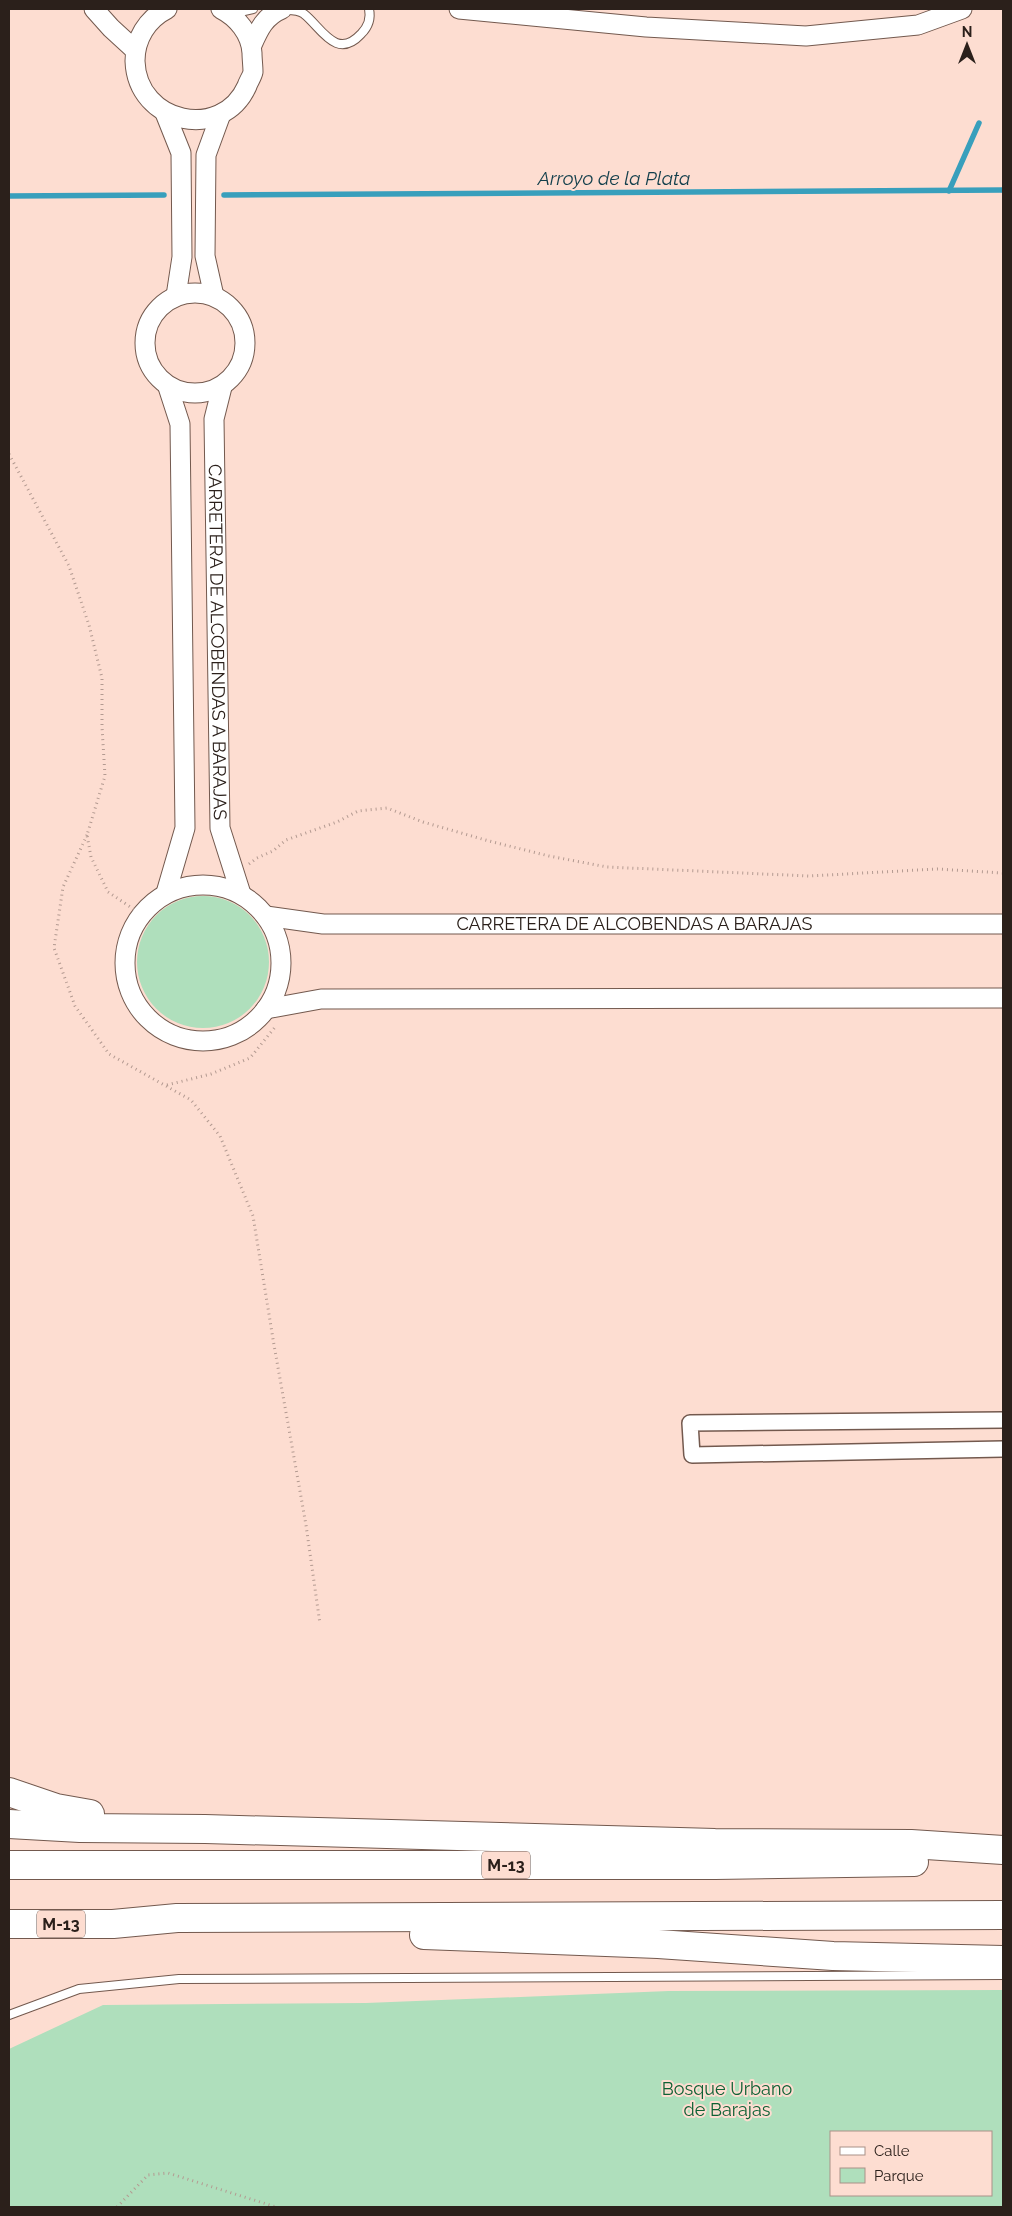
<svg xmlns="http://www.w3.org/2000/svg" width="1012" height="2216" viewBox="0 0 1012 2216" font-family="Raleway,sans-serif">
<rect width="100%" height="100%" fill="#fdddd1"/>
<!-- green -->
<g fill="#afdfbc" fill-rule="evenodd">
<circle cx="203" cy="962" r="66"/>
<path d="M1003 1990V2207H9V2049L103 2005 366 2003 669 1991ZM831 2132H991V2195H831Z"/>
</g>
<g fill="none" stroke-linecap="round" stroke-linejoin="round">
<!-- stream -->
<g stroke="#389fbc" stroke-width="5.5">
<polyline points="949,191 979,123"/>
<polyline points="224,195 1003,190"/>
<polyline points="9,196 164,195"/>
</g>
<!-- service casing -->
<g stroke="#73594e" stroke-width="10">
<g id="service">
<path d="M282 10C289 10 298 9 304 14 321 27 336 61 361 34 368 27 371 18 369 9"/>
<polyline points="231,14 253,9"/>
<polyline points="9,2015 79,1989 179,1979 1003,1975"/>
</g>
</g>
<!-- minor casing -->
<g stroke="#73594e" stroke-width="18">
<polyline id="minor" points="1003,1420 690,1423 692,1455 1003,1449"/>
</g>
<!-- tertiary casing -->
<g stroke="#73594e" stroke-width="21">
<g id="tertiary">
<polyline points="94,9 111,28 135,50"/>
<path d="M167 9C147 19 135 39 135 61 137 124 222 142 247 86 248 82 252 77 253 72 253 66 252 59 252 53 251 34 237 17 221 9"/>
<polyline points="459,9 646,27 806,36 918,25 962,9"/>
<path d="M252 45C259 29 265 16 282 9"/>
<polyline points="165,113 181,153 182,257 176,296"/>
<circle cx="195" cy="343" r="50"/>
<polyline points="214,296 205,256 206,155 221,114"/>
<path id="s1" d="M222 387 214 419 220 828 241 894"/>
<circle cx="203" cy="963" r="78"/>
<polyline points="166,893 185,828 180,424 168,387"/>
<path id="s2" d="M266 916 323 924H1003"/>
<polyline points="266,1009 321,999 1003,998"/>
</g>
</g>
<!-- motorway casing -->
<g stroke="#73594e" stroke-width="30">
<g id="motorway">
<polyline points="9,1792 56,1808 90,1814"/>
<polyline points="9,1824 80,1828 205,1829 715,1843 911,1844 1003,1850"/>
<polyline points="9,1865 715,1865 914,1862"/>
<polyline points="9,1924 113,1924 177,1918 1003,1915"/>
<polyline points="424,1935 658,1944 833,1956 1003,1960"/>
</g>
</g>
<!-- path -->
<g stroke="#b39a91" stroke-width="3" stroke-dasharray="1 4" stroke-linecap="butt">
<polyline points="9,454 69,566 89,625 102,678 102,727 105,776 87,835 91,857 108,892 141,914"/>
<polyline points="87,835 63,887 54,948 75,1006 109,1054 191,1100 220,1136 253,1216 274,1345 306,1525 320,1624"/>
<polyline points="249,864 257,858 273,851 286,840 337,822 358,811 387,808 423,822 489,841 549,856 607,867 809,876 937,869 1003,873"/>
<polyline points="167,1085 211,1074 250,1058 276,1026"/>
<polyline points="117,2207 148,2175 168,2173 276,2207"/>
</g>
<!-- service -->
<use href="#service" stroke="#fff" stroke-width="8"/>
<!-- minor -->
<use href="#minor" stroke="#fff" stroke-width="15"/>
<!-- tertiary -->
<use href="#tertiary" stroke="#fff" stroke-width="19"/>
<!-- motorway -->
<use href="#motorway" stroke="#fff" stroke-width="28"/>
</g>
<g text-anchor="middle" stroke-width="4" stroke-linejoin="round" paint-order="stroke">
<!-- shield labels -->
<g fill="#fdddd1" stroke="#6a5952" stroke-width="1">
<rect x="482" y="1851.5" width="48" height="27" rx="4"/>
<rect x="37" y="1910.5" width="48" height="27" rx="4"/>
</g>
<g font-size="16" font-weight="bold" fill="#2b201b">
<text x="506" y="1871">M-13</text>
<text x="61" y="1930">M-13</text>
</g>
<!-- street labels -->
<g font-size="18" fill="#2b201b" stroke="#fdddd1">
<text dy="6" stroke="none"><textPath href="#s1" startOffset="256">CARRETERA DE ALCOBENDAS A BARAJAS</textPath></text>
<text dy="6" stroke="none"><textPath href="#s2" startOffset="369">CARRETERA DE ALCOBENDAS A BARAJAS</textPath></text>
</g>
<!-- park labels -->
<g font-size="18" fill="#0e6134" stroke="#fdddd1">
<text x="727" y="2095">Bosque Urbano<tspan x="727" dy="21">de Barajas</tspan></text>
</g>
<!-- water labels -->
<g font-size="19" font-style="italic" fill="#113e4b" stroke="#fdddd1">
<text x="614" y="185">Arroyo de la Plata</text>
</g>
</g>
<!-- border -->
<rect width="1012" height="2216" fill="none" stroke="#2b201b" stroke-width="20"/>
<!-- legend -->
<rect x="830" y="2131" width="162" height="65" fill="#fdddd1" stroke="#a99188"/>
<rect x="840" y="2147" width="25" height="8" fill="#ffffff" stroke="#a99188"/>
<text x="874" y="2156" font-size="15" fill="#2b201b">Calle</text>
<rect x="840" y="2168" width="25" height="15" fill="#afdfbc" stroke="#a99188"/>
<text x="874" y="2181" font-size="15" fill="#2b201b">Parque</text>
<!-- north arrow -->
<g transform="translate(967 45)" stroke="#fdddd1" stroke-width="4" paint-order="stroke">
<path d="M0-4L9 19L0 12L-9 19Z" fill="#2b201b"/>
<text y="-8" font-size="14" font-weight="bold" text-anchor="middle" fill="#2b201b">N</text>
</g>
</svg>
